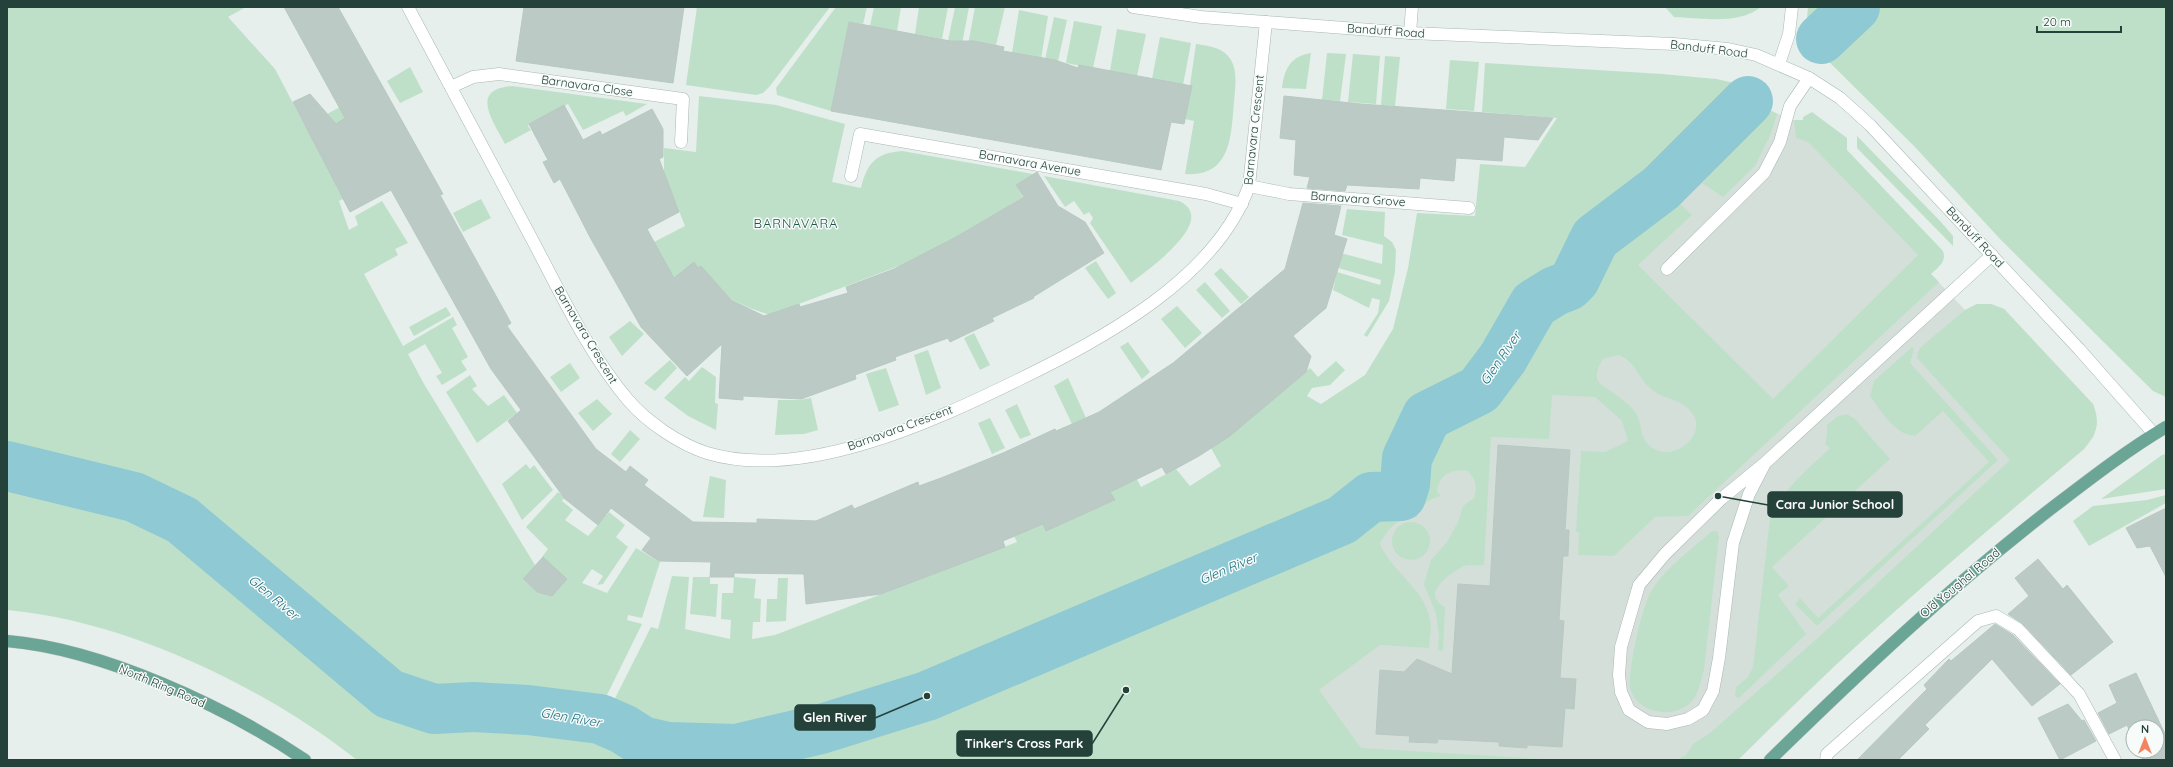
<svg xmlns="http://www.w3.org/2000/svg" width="2173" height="767" viewBox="0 0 2173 767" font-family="Quicksand,sans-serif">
<rect width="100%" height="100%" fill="#e6efeb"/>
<!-- built -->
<polygon fill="#d4dfda" points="1766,109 1794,120 1803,120 1940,257 1927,270 1965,310 1977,304 1991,304 2004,309 2093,404 2097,423 2094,436 2084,449 1964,550 1851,650 1738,760 1299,760 1261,617 1620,253"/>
<!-- green -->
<g fill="#bfe0c8" fill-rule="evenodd">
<path d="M7 7H246L228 17 275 69 305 126 340 107 354 123 315 145 343 199 339 201 349 230 358 225 355 216 382 201 408 243 395 249 398 255 364 274 403 346 453 317 457 325 452 328 468 357 461 361 467 370 442 385 436 376 442 373 425 344 408 354 424 384 535 565 523 580 537 592 552 596 555 568 542 557 548 549 526 527 558 492 565 497 562 501 573 510 565 520 588 536 609 512 625 525 616 537 628 547 603 584 597 585 603 576 592 569 582 583 607 593 636 548 660 562 642 618 628 615 627 620 642 624 608 693 588 726 598 732 651 627 658 629 672 576 689 577 685 629 730 639 731 620 721 619 722 593H733L734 577 756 579 754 598 761 599 760 622H753L752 639 775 635 1017 542 1011 530 997 511 1072 519 1114 501 1095 460 1121 449 1141 487 1176 469 1190 486 1221 466 1211 448 1310 368 1318 377 1336 361 1345 370 1330 385 1312 388 1307 396 1321 404 1365 375 1393 329 1408 268 1417 213 1475 216 1480 164 1525 167 1557 118 1482 112 1485 63 1662 74 1716 79 1744 85 1756 104 1759 116 1675 199 1692 215 1638 265 1773 399 1918 255 1808 142 1796 138 1794 120H1803V117L1812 112 1847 138V150L1943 251C1947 262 1938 267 1931 274L1939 282 1688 516 1655 517 1614 556 1578 555 1579 532H1576L1581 451 1605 452 1628 441 1622 421 1595 397 1552 395 1549 439 1491 437 1484 565C1477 566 1467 564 1462 567 1447 575 1421 595 1445 607L1443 651 1438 650 1439 635 1436 614 1424 584 1431 560 1447 542 1458 522 1463 506 1474 498 1476 489 1474 479 1468 471C1452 469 1440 473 1437 491L1441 496C1429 499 1421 505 1417 517 1395 520 1392 525 1380 543 1390 571 1425 588 1430 620 1432 629 1429 639 1429 648L1380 645 1319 690 1361 748 1558 760H357C262 686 128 621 7 610ZM1618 355C1635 360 1638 378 1651 389 1663 400 1682 398 1692 413 1709 435 1671 466 1649 445 1640 437 1642 425 1637 415 1633 407 1627 403 1620 398 1605 385 1587 384 1603 359Z"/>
<polygon points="697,7 830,7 770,86 763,93 756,95 686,85"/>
<polygon points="836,7 867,7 863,24 849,22 831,111 777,95 776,88"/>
<polygon points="874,7 901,7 897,31 870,26"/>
<polygon points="919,7 948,7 942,39 915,34"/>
<polygon points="955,7 969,7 962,44 948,41"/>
<polygon points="975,7 1005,7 996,45 984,43 983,47 968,45"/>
<path d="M1665 7H1761C1739 25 1700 18 1674 17Z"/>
<path d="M1808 7H2166V397L2153 391 2001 240 1914 146 1819 52C1806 35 1806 28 1808 7Z"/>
<polygon points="1019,10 1048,16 1041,59 1012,53"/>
<polygon points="1054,17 1067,20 1058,61 1045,60"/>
<polygon points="1074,21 1102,26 1093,68 1066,63"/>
<polygon points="1117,29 1146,34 1137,76 1110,71"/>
<polygon points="1160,37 1191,43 1183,85 1152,79"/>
<path d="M1196 44C1209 46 1223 47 1231 60 1238 72 1235 89 1234 102 1231 137 1231 177 1185 174L1194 121 1185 119Z"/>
<path d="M1311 53 1306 89 1282 88C1284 69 1291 56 1311 53Z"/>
<polygon points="1327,53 1346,54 1340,101 1322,100"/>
<polygon points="1353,54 1380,56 1376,104 1348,102"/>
<polygon points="1385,56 1400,57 1395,106 1381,105"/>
<polygon points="1450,60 1479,62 1474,111 1446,109"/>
<polygon points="410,67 423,92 400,103 387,81"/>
<path d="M512 86 647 104 626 116 623 111 583 130 568 104 529 124 528 126 531 130 505 144C493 121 469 89 512 86Z"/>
<path d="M699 96 776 105 845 124 832 182 861 188C867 163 876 153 902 151L1033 174 1032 182 1016 185 1023 197 957 237 904 264 770 315 750 308 728 298 676 286 654 242 685 226 664 173V148L696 152Z"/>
<polygon points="1772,111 1777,114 1770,136 1755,166 1723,197 1702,183"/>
<polygon points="1857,136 1941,222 1953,236 1953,246 1857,148"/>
<path d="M1044 176 1179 201C1220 220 1147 270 1131 283L1090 223 1093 218 1089 212 1084 215 1074 201 1065 207Z"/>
<polygon points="481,199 491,218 463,232 453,213"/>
<polygon points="1347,209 1385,212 1384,236 1392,242 1396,250 1395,272 1389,301 1367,337 1364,335 1378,313 1380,300 1372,298 1369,308 1333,290 1337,272 1380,285 1381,280 1338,268 1337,252 1382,264 1383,245 1342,235"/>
<polygon points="1096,261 1116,293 1108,299 1085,268"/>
<polygon points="1221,268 1249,297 1241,304 1214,274"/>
<polygon points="1205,282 1230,311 1222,318 1196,290"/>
<path d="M1977 304H1991L2004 309 2093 404C2101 424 2096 434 2084 449 1965 549 1847 649 1738 760H1677L1686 755 1693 744 1710 733 1830 627 2010 460 1917 358 1918 352 1921 347 1965 310Z"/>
<polygon points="1177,306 1202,333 1185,348 1161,319"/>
<polygon points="446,307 451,315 414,336 409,327"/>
<polygon points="630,321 644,334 622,356 609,337"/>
<polygon points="974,333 990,365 980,370 964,338"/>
<polygon points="1128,342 1150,372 1142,379 1120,347"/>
<path d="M1912 347 1914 349 1910 363 1998 460 1817 626 1795 604 1800 598 1818 618 1989 462 1943 411 1915 436C1895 435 1881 411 1870 396L1874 381Z"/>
<polygon points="928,350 941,388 926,395 914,355"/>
<polygon points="670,360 677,368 655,391 644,383"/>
<polygon points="570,363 580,378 561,392 550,377"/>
<polygon points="702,367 716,377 715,403 718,404 716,430 688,416 664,398 685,377 689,381"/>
<polygon points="886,368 899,405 879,412 866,374"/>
<polygon points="470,375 477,386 472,389 488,406 504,395 517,413 477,443 446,392"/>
<polygon points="1068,378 1086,418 1072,424 1054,386"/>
<polygon points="811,398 818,430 804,434 775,435 778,400 799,400"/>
<polygon points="597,399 612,414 593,431 578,413"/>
<polygon points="1017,404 1031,435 1020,439 1005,410"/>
<path d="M1847 414 1855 419 1890 459 1772 567 1789 586 1778 595 1806 634 1739 698 1735 696 1736 687 1748 677 1753 667 1770 518C1783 489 1807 470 1830 448L1825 444 1827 436V425L1838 416Z"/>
<polygon points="990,418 1005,448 992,454 978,423"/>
<polygon points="630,430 640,439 620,462 611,454"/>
<polygon points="2166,454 2166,489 2101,499 2162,455"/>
<polygon points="526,464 530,469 534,465 553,490 522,520 502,484"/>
<polygon points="710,476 726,480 724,518 703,517"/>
<polygon points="2166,495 2166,503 2089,546 2073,521 2093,506 2147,500"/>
<circle cx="1411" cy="541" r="19"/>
<path d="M1712 531H1717L1719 536 1704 670C1701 680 1699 693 1692 701 1676 719 1640 715 1631 691 1626 675 1643 601 1653 588 1668 566 1692 549 1712 531Z"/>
<polygon points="693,577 710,577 710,584 718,584 716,617 690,614"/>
<polygon points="778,578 788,578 786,621 766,622 767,599 777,599"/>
</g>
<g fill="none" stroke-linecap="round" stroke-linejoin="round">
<!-- river -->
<g stroke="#8ec9d4" stroke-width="50">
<polyline points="1821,39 1855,7"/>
<polyline points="7,466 134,497 182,520 389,694 434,709 473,707 528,710 600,719 623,729 642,741 668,747 736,749 821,729 927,696 1342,520 1371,497 1401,496 1405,484 1407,458 1427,416 1479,390 1503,358 1534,304 1555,291 1568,286 1575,279 1595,238 1661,188 1748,101"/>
</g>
</g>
<!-- building -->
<g fill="#bbcac4" stroke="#b8c9c2">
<polygon points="284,7 338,7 443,194 440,195 511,323 507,326 596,449 626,472 630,466 648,480 644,485 693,522 757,523 757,519 816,521 852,505 854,509 918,482 919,486 941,478 1003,453 1055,429 1056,431 1077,422 1099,412 1173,363 1285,269 1303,203 1341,206 1334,235 1347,239 1326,308 1293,336 1311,356 1306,372 1230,436 1199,456 1166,474 1162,467 1110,492 1115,500 1046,531 1043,524 1003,541 1005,547 881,594 806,604 804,574 734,573 734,577 710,577 711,562 659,561 642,550 651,538 611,508 598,525 565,499 508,421 521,410 491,369 391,190 350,212 293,102 310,94 336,124 345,118"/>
<polygon points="524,7 684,7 673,83 516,61"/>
<polygon points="849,22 950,41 974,41 1004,47 1003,51 1055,60 1078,68 1079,65 1192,86 1184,124 1171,122 1161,170 831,111"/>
<polygon points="1284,96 1361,104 1553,118 1538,140 1504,137 1502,161 1456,158 1454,181 1420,178 1419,189 1347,185 1345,191 1307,188 1310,177 1294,175 1296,140 1280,138"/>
<polygon points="564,105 583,140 600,131 602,135 652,109 663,129 663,157 659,159 679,212 647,229 674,278 694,262 698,268 701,266 731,300 764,316 799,304 800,307 848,293 846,287 894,269 956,237 1024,197 1016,185 1037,172 1058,206 1085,222 1104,253 1033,297 1034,298 992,318 994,321 950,342 948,338 895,357 896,360 855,375 856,379 801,399 743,396 743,400 719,398 722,344 687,376 641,327 591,239 560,179 554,183 543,162 548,160 529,124"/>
<polygon points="1498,445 1570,450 1565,530 1569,530 1568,556 1563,556 1559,620 1564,621 1560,678 1576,679 1574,709 1565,708 1562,747 1527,745 1527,748 1499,746 1499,742 1438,739 1437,743 1409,742 1410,736 1376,734 1380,670 1404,672 1417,659 1452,674 1458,584 1490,586"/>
<polygon points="2166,508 2166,577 2150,546 2137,548 2126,528"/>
<polygon points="543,557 567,579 552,596 537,592 523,579"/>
<polygon points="2038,559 2063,589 2067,585 2113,642 2071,675 2023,624 2008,614 2029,596 2015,578"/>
<polygon points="1995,624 2013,635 2060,684 2032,706 1992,659 1925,725 1929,729 1898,760 1857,760 1927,689 1924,685 1949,659 1951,661"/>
<polygon points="2136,673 2166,736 2166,760 2143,760 2139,751 2157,751 2157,727 2133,727 2133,738 2127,725 2109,734 2098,713 2117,703 2109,685"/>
<polygon points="2068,704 2082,721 2084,720 2096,741 2060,760 2038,718"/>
</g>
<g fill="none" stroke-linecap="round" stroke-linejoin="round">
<!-- minor casing -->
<g stroke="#a8b8b2" stroke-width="13">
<g id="minor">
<path d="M408 7C450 86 492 164 534 243 562 296 589 354 628 400 647 422 679 444 707 453 803 482 932 422 1018 380 1102 339 1216 279 1249 186L1266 22"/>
<polyline points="1133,7 1201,17 1410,33 1674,44 1728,49 1756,55 1809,78 1840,98 1870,125 2079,349 2154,434"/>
<polyline points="1410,33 1412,7"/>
<polyline points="1779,64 1789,34 1792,7"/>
<polyline points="451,87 473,77 499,74 683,99 681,142"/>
<polyline points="851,176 860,134 1206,194 1242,204"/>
<polyline points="1249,186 1289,194 1469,208"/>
<polyline points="1667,269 1764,173 1780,142 1790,106 1809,78"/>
<polyline points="1765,463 1749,494 1733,543 1719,658 1713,691 1703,710 1688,719 1667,724 1648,722 1629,710 1621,692 1619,675 1621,647 1639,585 1665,554 1721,499 1765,463 1992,255"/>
<polyline points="1826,760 1827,754 1978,621 1996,616 2018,629 2079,694 2115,760"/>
</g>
</g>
<!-- major casing -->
<g stroke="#c2cac8" stroke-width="13">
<g id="major">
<path d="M7 641C102 649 227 707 305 760"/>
<path d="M1770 760C1859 673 1949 588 2048 511 2086 482 2124 452 2166 427"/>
</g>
</g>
<!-- minor -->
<use href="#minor" stroke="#fff" stroke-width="12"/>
<!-- major -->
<use href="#major" stroke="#6aa596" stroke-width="12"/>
</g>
<g text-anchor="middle" stroke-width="3" stroke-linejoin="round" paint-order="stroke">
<!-- street labels -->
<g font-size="12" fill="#24423a" stroke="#f7fbf9">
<text transform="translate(1386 31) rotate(4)" y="4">Banduff Road</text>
<text transform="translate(1709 49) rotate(7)" y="4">Banduff Road</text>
<text transform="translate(587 86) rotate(8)" y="4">Barnavara Close</text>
<text transform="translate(1254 130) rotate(-84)" y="4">Barnavara Crescent</text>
<text transform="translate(1030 163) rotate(10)" y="4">Barnavara Avenue</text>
<text transform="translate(1358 199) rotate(4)" y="4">Barnavara Grove</text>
<text transform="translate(1975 237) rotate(47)" y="4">Banduff Road</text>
<text transform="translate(586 335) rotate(59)" y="4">Barnavara Crescent</text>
<text transform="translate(900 428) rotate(-20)" y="4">Barnavara Crescent</text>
<text transform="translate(1960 583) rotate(-40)" y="4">Old Youghal Road</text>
<text transform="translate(162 686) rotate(23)" y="4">North Ring Road</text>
</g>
<!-- neighbourhood labels -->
<g font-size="13" letter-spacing="1" fill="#1f5548" stroke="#f7fbf9">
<text x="796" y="228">BARNAVARA</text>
</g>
<!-- water labels -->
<g font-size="13" font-style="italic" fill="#1c6f80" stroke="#f7fbf9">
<text transform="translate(1500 358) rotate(-56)" y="5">Glen River</text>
<text transform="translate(1228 568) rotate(-23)" y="5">Glen River</text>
<text transform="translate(274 597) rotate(40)" y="5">Glen River</text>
<text transform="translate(571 717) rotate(10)" y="5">Glen River</text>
</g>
</g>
<!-- callouts -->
<path fill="none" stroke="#24423a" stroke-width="1.5" d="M1718 496L1768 505M927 696L875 718M1126 690L1092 744"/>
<g fill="#24423a" stroke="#f7fbf9" stroke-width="1.5">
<circle cx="1718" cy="496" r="4"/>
<circle cx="927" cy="696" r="4"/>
<circle cx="1126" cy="690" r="4"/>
</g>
<g fill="#24423a" stroke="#24423a" stroke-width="1.5">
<rect x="1768" y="492" width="134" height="25" rx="4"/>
<rect x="795" y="705" width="80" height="25" rx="4"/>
<rect x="957" y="731" width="135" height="25" rx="4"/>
</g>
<g font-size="13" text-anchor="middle" font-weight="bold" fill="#fff">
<text x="1835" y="509">Cara Junior School</text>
<text x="835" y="722">Glen River</text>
<text x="1024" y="748">Tinker's Cross Park</text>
</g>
<!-- border -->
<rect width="2173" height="767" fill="none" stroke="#24423a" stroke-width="16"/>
<!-- north arrow -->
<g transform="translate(2145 739)"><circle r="19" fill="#f7fbf9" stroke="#a3b1ad"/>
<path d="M0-3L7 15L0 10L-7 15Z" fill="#f4845f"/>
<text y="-6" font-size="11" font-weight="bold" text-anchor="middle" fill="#24423a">N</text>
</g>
<!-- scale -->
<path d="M2037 26v6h84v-6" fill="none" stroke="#24423a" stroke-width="2"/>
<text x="2043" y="26" font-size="12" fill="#24423a" stroke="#f7fbf9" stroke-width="3" paint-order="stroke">20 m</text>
</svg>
